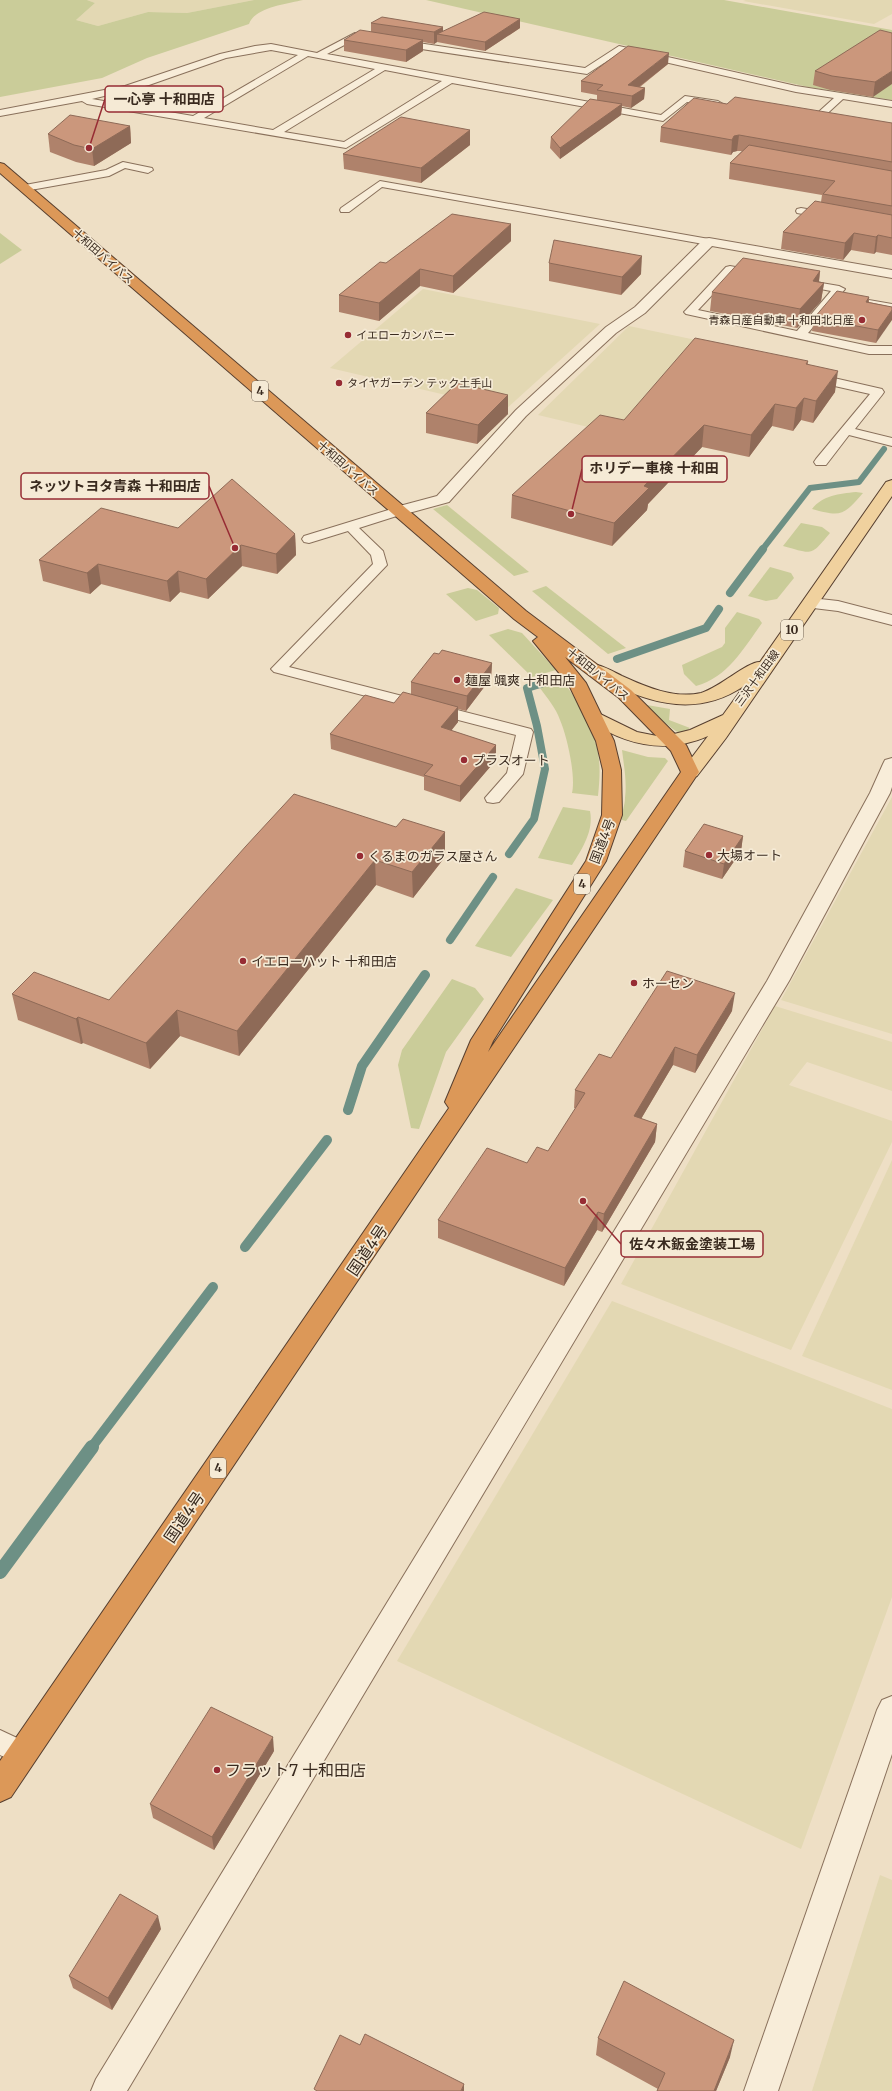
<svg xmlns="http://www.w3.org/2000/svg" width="892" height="2091" viewBox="0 0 892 2091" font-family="Merriweather,'Noto Sans JP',serif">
<rect width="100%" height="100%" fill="#eedfc5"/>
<!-- farmland -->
<g fill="#e3d8b3">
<polygon points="87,0 254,0 187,13 148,12 98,26 76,20 95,3"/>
<polygon points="746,0 892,0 892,14 874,24 743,1"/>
<polygon points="423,289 600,324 506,409 330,368"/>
<polygon points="629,326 696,340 613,433 538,415"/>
<polygon points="892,797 892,1034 781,1000"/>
<polygon points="775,1006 892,1042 892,1091 807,1062 789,1085 892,1121 892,1142 791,1350 621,1284"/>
<polygon points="892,1160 892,1390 802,1356"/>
<polygon points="612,1301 892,1409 892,1597 801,1849 397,1661"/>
<polygon points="880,1875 892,1880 892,2091 812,2091"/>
</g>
<!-- green -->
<g fill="#cacc99">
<path d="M0 0H87L95 3 76 20 98 26 148 12 187 13 254 0H303C287 4 255 7 249 24L147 58 102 78 0 97Z"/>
<polygon points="426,0 724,0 892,30 892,100 808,87"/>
<polygon points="0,233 22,250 0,264"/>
<path d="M856 492 863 493C843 516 841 517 812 509 823 495 839 494 856 492Z"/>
<polygon points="447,505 529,572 514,576 433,509"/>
<path d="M801 523 822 527 830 533C810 557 813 554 783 546Z"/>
<polygon points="770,567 791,573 794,578 777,599 766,601 748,596"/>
<polygon points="546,586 626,648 608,654 532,591"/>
<polygon points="468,588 477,590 499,608 498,614 476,621 446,594"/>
<path d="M737 612 759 619 762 623C744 648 727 678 696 686L684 674 682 665 722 647 725 643V628Z"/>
<polygon points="508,629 522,633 556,670 532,677 489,635"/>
<path d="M562 682C571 690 576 700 581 710 599 743 602 759 598 796L572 793C576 776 567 736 560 720 556 708 547 698 540 688Z"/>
<path d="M647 705 670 709 669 720 690 728C686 731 683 733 678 732 674 731 648 709 647 705Z"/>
<path d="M622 750 648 757 665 758 668 761 626 821 622 820C621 813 625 806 625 798 627 782 624 766 622 750Z"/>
<path d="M563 807 590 811C594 831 582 849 572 865L538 858Z"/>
<polygon points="516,888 553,900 511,957 475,946"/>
<polygon points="452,979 475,988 484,999 446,1052 419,1129 411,1128 398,1065 402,1050"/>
</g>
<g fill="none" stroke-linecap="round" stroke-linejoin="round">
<!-- stream-far3 -->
<polyline stroke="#6d9085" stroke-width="6" points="762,550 810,488 859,482 884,449"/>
<!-- stream-far2 -->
<g stroke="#6d9085" stroke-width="8">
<polyline points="730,593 763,549"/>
<polyline points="617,659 706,628 719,609"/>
<polyline points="509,854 534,819 545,769 537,726 527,688 560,678"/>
<polyline points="450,940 493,877"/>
</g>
<!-- stream-far1 -->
<g stroke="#6d9085" stroke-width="10">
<polyline points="348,1110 362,1066 425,975"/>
<polyline points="245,1247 327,1140"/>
<polyline points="91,1448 213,1287"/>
</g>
<!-- stream -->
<polyline stroke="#6d9085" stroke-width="14" points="0,1572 92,1447"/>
<!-- lane casing -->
<g stroke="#89705b" stroke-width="2">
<g id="lane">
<path d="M355 33 370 36 372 38 367 41 356 39 327 54 661 115 685 96 718 101 723 104 718 107 687 102 663 121 452 83 346 148 87 104 82 101 0 116V110L125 86 220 54 255 46 271 44 317 53ZM271 50 298 55 193 116 92 99 149 85 226 58ZM308 56 375 69 273 130 204 118ZM385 70 442 81 344 142 284 132Z"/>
<polygon points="398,40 585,68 619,46 796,86 892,101 892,107 843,99 818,122 798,120 796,118 801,115 813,117 834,98 796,92 621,52 587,74 395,45 393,43"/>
<polygon points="123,162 152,168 153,170 148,173 125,168 109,176 25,191 20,188 25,185 106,170"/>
<polygon points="380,181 709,239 715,242 709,245 382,187 349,212 341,212 340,210 341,208"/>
<polygon points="801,208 830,213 835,216 830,219 797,213 796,211 797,209"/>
<polygon points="730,266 762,272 764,274 758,277 733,273 698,310 797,331 831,291 794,284 792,282 794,280 798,279 839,286 845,289 840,295 892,304 892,312 835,301 808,333 869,346 892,346 892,354 869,354 686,314 684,312 686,310 726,267"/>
<polygon points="812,373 882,389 884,392 882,395 855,429 892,438 892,446 849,435 826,465 816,465 814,462 816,459 870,394 808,380 806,377 808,374"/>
<polygon points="398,507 403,508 405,511 403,514 359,528 383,551 387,565 289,667 531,729 533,732 523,774 499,802 493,803 487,802 485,798 507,773 516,735 274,672 271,669 373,564 371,555 348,531 309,543 304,542 302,539 304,536"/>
<polygon points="0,1730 32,1745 36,1754 32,1763 23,1766 0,1755"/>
</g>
</g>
<!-- street casing -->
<g stroke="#89705b" stroke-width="2">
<g id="street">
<polygon points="709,238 892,270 892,278 712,246 645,313 616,333 526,416 449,502 398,516 392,514 390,511 392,508 437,496 516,410 606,327 635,307 704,239"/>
<polygon points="811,598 838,601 892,615 892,625 838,611 805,607 803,603 805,599"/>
<polygon points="892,758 892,787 890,793 789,981 127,2091 91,2091 96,2079 767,981 870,793 883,764 885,760"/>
<polygon points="892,1696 892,1754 778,2091 744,2091 877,1710 882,1700"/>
</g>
</g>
<!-- primary casing -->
<g stroke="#573f2f" stroke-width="2">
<path id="primary" d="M892 480V496L726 738 697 776 690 778 683 776 681 772 708 736C665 755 625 745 588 720L585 716 588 712 594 711 637 732 657 736 670 735 690 730 723 715 744 686C692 721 641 700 591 674L588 670 591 666 597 665C606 667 614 672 622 676 646 687 674 699 701 693 719 688 748 661 760 662L886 482Z"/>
</g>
<!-- highway casing -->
<g stroke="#573f2f" stroke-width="2">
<path id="highway" d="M0 163 4 164 526 611 631 690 686 745 699 772 11 1797 0 1802V1761L449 1108 445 1102 471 1040 586 861 602 815 603 770 596 741 569 685 533 641 538 637 514 619 0 173ZM565 657 619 698 671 751 681 772 488 1052 493 1041 606 861 622 815 621 770 614 741 586 683Z"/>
</g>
<!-- lane -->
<use href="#lane" fill="#f8edd9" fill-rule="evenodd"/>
<!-- street -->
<use href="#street" fill="#f8edd9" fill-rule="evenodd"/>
<!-- primary -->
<use href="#primary" fill="#f0d19e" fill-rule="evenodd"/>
<!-- highway -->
<use href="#highway" fill="#dc9858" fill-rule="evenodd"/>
</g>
<!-- wall -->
<g fill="#af826b">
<polygon points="520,19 520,28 485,51 437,42 434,44 423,42 423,51 406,62 344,51 344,40 371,32 371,23 443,31"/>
<polygon points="892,33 873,97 830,90 813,85 815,71"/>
<polygon points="668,64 640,87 645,88 644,99 631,108 622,106 621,115 560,159 550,148 551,137 597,100 597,95 581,92 581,81"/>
<polygon points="727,104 892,123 892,255 876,252 874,254 851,250 843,260 781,249 783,232 821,202 822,195 729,179 730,163 742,151 737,151 733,152 731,155 660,142 661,127"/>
<polygon points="130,126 131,143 94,166 76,162 50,152 48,134"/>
<polygon points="470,130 470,145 421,183 344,169 343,154"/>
<polygon points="511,224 511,241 453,293 420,286 379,321 339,312 339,295 386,263"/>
<polygon points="549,263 641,274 621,295 549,281"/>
<polygon points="820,271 819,282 824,283 821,301 797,328 710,311 712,292"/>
<polygon points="869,297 869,302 892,307 876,343 812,331 814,318"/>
<polygon points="808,361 808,365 835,392 813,423 801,420 793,431 772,426 749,457 702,447 648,504 647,510 612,546 511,518 512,495 624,420"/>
<polygon points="426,413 508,414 477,444 426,433"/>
<polygon points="178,528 295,534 296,555 277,574 242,566 208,599 180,592 170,602 101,584 90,594 43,581 39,560"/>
<polygon points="439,654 492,663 491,678 466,711 458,709 458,722 451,731 496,745 496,760 460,802 424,790 424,777 331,749 330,734 394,703 411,694 411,682"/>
<polygon points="396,827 445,832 445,857 413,898 376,885 239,1056 180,1036 150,1069 83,1043 81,1044 18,1020 12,994 109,1000"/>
<polygon points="743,836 741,851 722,879 683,867 685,851"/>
<polygon points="732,1011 695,1073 673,1065 641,1119 657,1124 655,1142 602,1232 597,1230 564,1286 438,1238 438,1220 527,1163 548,1151 576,1108 574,1108 575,1090 611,1058"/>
<polygon points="274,1751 214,1850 153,1818 150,1804"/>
<polygon points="161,1929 112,2010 73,1988 69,1976"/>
<polygon points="598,2038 730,2057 716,2091 657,2091 658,2089 596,2055"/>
</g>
<!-- shaded-wall -->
<g fill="#8e6a57">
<polygon points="520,19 520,28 485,51 485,42"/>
<polygon points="443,27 443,35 437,34 437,42 434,44 434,32"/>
<polygon points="423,40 423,51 406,62 406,50"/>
<polygon points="669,53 668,64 627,96 628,85"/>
<polygon points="892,71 892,84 873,97 875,82"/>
<polygon points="645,88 644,99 631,108 632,96"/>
<polygon points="622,104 621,115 560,159 560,148"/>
<polygon points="130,126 131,143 94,166 92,149"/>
<polygon points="470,130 470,145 421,183 421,168"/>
<polygon points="739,135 737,151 733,152 731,155 732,140 734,136"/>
<polygon points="511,224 511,241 453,293 453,276"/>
<polygon points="854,233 851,250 843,260 845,243"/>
<polygon points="878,235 876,252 874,254 876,237"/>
<polygon points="642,256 641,274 621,295 622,277"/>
<polygon points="420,269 420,286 379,321 379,303"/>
<polygon points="820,271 818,289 824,283 821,301 797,328 800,309 813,281"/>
<polygon points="869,297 867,310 866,302"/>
<polygon points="892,310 892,320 876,343 878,330"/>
<polygon points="838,371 835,392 813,423 816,401"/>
<polygon points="508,395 508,414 477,444 478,425"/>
<polygon points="804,398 801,420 793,431 796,408"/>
<polygon points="775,404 772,426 749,457 751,435"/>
<polygon points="704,425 702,447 648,504 647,510 612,546 614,523 644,486"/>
<polygon points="295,534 296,555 277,574 276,554"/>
<polygon points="241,545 242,566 208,599 206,579"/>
<polygon points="98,564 101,584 90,594 87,573"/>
<polygon points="178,571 180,592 170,602 167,581"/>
<polygon points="492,663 491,678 466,711 467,696"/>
<polygon points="458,707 458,722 441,743 441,727"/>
<polygon points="496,745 496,760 460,802 460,786"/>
<polygon points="445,832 445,857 413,898 412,872"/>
<polygon points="743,836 741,851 722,879 724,864"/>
<polygon points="375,860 376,885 239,1056 237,1031"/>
<polygon points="735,993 732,1011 695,1073 697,1055"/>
<polygon points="177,1010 180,1036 150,1069 146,1043"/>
<polygon points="78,1017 83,1043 81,1044 76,1019"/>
<polygon points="675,1047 673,1065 632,1134 634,1116"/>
<polygon points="657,1124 655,1142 602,1232 604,1214"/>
<polygon points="598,1212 597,1230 564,1286 565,1268"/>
<polygon points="273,1737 274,1751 214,1850 212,1837"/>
<polygon points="158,1916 161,1929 112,2010 108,1998"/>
<polygon points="734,2040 730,2057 716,2091 714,2091"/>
<polygon points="464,2084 464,2091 461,2091"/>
</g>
<!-- building -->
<g fill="#cb977c" stroke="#8e6a57">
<polygon points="484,12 520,19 485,42 437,34"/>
<polygon points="382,17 443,27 434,32 371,23"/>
<polygon points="360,30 423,40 406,50 344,40"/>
<polygon points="880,30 892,33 892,71 875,82 832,76 815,71"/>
<polygon points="628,46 669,53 628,85 645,88 632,96 597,90 603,85 581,81"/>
<polygon points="735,97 892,123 892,162 739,135 734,136 732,140 661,127 694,98 727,104"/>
<polygon points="590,99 622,104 560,148 551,137"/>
<polygon points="70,115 130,126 92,149 74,145 48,134"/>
<polygon points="401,117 470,130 421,168 343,154"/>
<polygon points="749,145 892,171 892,206 823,194 835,181 730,163"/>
<polygon points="815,201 892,215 892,238 878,235 876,237 854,233 845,243 783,232"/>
<polygon points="452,214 511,224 453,276 420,269 379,303 339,295 380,262 386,263"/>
<polygon points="554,240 642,256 622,277 549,263"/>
<polygon points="743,258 820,271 813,281 824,283 800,309 712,292"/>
<polygon points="837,291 869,297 866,302 892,307 892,310 878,330 814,318"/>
<polygon points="695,338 808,361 806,364 838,371 816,401 804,398 796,408 775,404 751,435 704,425 644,486 649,488 614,523 512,495 600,415 624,420"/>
<polygon points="457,383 508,395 478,425 426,413"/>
<polygon points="232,479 295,534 276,554 241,545 206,579 178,571 167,581 98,564 87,573 39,560 101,508 178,528"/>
<polygon points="442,650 492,663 467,696 411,682 434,653 439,654"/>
<polygon points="403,692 458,707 441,727 496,745 460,786 424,775 433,765 330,734 365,695 394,703"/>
<polygon points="294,794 396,827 403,819 445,832 412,872 375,860 237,1031 177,1010 146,1043 78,1017 76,1019 12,994 34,972 109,1000 246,846"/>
<polygon points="704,824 743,836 724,864 685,851"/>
<polygon points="667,971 735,993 697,1055 675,1047 634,1116 657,1124 604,1214 598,1212 565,1268 438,1220 487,1148 527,1163 537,1147 548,1151 585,1093 575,1090 599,1054 611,1058"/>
<polygon points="211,1707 273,1737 212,1837 150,1804"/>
<polygon points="120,1894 158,1916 108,1998 69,1976"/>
<polygon points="624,1981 734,2040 714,2091 657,2091 665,2073 598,2038"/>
<polygon points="365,2034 464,2084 461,2091 317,2091 314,2089 340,2035 360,2045"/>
</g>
<!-- markers -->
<g fill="#972c34" stroke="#f5ead5" stroke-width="1.5">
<circle cx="862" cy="320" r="4"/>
<circle cx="348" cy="335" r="4"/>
<circle cx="339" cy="383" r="4"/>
<circle cx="457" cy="680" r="4"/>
<circle cx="464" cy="760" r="4"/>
<circle cx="709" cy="855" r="4"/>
<circle cx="360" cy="856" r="4"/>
<circle cx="243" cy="961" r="4"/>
<circle cx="634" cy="983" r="4"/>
<circle cx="217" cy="1770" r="4"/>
</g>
<g text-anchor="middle" stroke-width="3.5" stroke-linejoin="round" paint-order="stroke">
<!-- far-street labels -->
<g font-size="11" fill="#392a1f" stroke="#f5ead5">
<text transform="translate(103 256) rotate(41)" y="4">十和田バイパス</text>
<text transform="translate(348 468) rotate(41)" y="4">十和田バイパス</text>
<text transform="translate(598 674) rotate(39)" y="4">十和田バイパス</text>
<text transform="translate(757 678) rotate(-54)" y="4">三沢十和田線</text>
</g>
<!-- far-poi labels -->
<g font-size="11" fill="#392a1f" stroke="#f5ead5" text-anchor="start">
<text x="854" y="324" text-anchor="end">青森日産自動車 十和田北日産</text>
<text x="356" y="339">イエローカンパニー</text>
<text x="347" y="387">タイヤガーデン テック土手山</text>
</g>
<!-- shield labels -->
<g fill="#f5ead5" stroke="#716456" stroke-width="1">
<rect x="252" y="381" width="16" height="20" rx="3"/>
<rect x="781" y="620" width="22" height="20" rx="3"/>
<rect x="574" y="874" width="16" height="20" rx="3"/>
<rect x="210" y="1458" width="16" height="20" rx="3"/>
</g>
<g font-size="12" font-weight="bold" fill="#392a1f">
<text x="260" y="395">4</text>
<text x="792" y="634">10</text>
<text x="582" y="888">4</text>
<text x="218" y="1472">4</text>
</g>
<!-- poi labels -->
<g font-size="13" fill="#392a1f" stroke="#f5ead5" text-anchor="start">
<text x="465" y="685">麺屋 颯爽 十和田店</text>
<text x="472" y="765">プラスオート</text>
<text x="717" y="860">大場オート</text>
<text x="368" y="861">くるまのガラス屋さん</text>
<text x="251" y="966">イエローハット 十和田店</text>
<text x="642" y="988">ホーセン</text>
</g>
<!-- street labels -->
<g font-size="13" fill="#392a1f" stroke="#f5ead5">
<text transform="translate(602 841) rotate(-69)" y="5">国道4号</text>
</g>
<!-- near-street labels -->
<g font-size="16" fill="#392a1f" stroke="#f5ead5">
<text transform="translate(367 1250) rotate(-56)" y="6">国道4号</text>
<text transform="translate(184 1517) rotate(-56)" y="6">国道4号</text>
</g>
<!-- near-poi labels -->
<g font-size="16" fill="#392a1f" stroke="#f5ead5" text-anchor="start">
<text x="225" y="1776">フラット7 十和田店</text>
</g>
</g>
<!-- callouts -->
<path fill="none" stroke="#972c34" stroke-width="1.5" d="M89 148L105 99M571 514L582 469M235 548L209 486M583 1201L621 1244"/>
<g fill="#972c34" stroke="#f5ead5" stroke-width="1.5">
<circle cx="89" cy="148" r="4"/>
<circle cx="571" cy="514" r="4"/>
<circle cx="235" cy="548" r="4"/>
<circle cx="583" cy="1201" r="4"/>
</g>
<g fill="#f5ead5" stroke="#972c34" stroke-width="1.5">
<rect x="105" y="86" width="118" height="26" rx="4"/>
<rect x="582" y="456" width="145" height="26" rx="4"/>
<rect x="21" y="473" width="188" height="26" rx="4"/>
<rect x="621" y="1231" width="142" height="26" rx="4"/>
</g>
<g font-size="14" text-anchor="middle" font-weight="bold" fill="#392a1f">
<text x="164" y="104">一心亭 十和田店</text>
<text x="654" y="473">ホリデー車検 十和田</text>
<text x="115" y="491">ネッツトヨタ青森 十和田店</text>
<text x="692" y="1249">佐々木鈑金塗装工場</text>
</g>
</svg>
